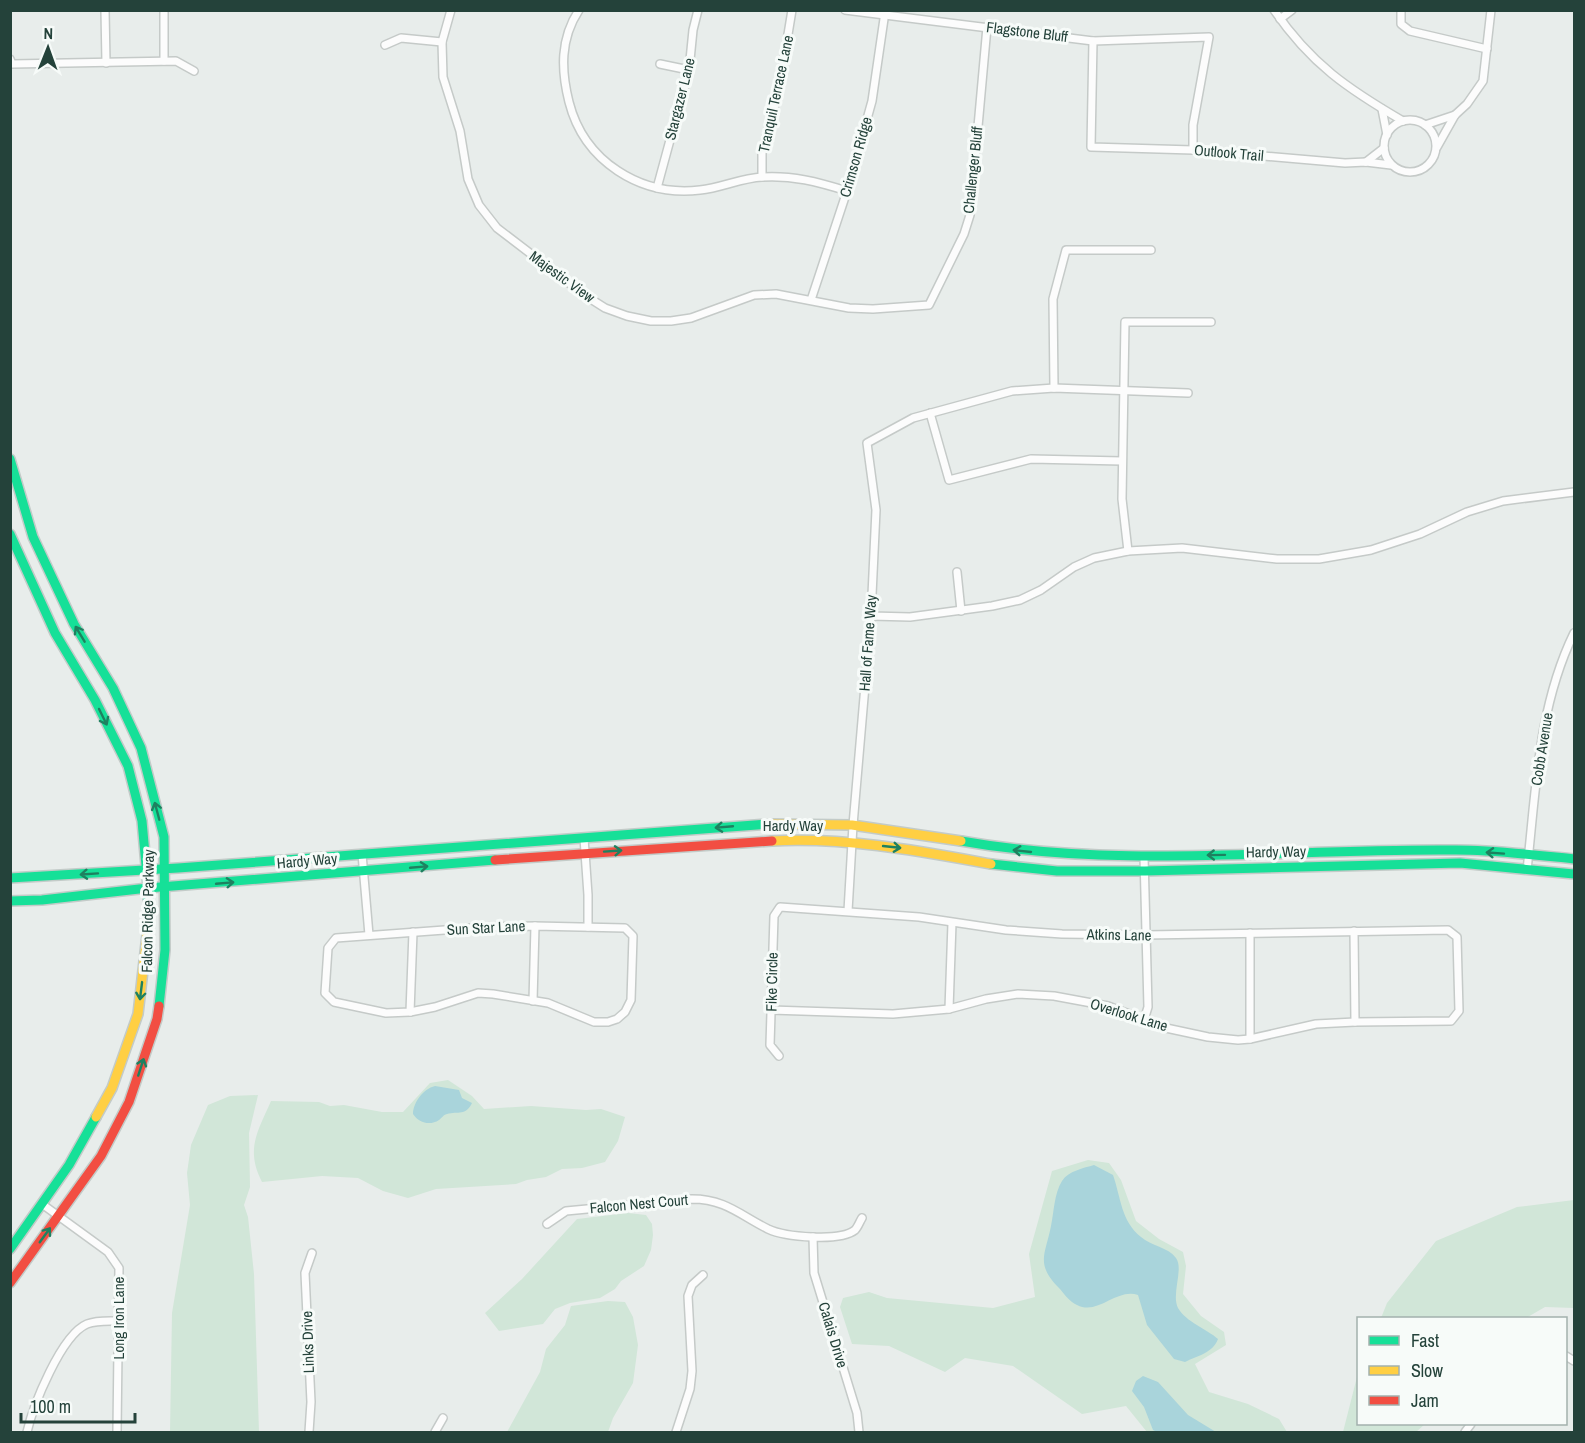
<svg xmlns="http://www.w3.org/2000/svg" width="1585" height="1443" viewBox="0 0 1585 1443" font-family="'Archivo Narrow',sans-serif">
<rect width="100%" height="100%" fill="#e8edeb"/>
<!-- green -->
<g fill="#d1e6d8">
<path d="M448 1080 472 1096 484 1109 531 1106 586 1110 601 1109 625 1117 618 1141 605 1162 582 1168 562 1169 546 1177 527 1180 516 1184 436 1189 408 1198 383 1191 358 1178 322 1176 262 1182C245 1149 258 1131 271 1101L319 1102 330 1106 344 1105 382 1112H403L430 1083Z"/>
<polygon points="258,1095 249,1133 250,1187 244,1205 248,1217 254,1274 259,1432 170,1432 172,1313 190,1205 187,1173 191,1145 208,1105 230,1096"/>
<polygon points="1088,1160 1109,1163 1121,1180 1136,1221 1159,1239 1183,1252 1186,1266 1183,1294 1201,1316 1224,1332 1226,1345 1195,1364 1209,1392 1248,1404 1279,1419 1287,1432 1147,1432 1126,1406 1082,1414 1013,1366 965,1358 945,1372 889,1346 852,1344 840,1307 843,1298 869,1292 887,1298 993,1308 1035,1297 1029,1254 1052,1171"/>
<polygon points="1574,1200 1574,1308 1545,1307 1526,1318 1381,1318 1387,1303 1436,1241 1517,1207"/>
<polygon points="628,1213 646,1215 652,1224 653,1235 651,1250 644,1266 621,1281 615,1289 600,1298 570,1303 555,1309 543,1324 499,1331 485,1313 522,1279 577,1219"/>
<polygon points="608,1301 625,1302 633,1317 638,1345 633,1383 613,1418 608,1432 507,1432 540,1372 546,1349 565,1325 571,1306"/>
<polygon points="1358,1373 1358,1424 1425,1424 1416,1432 1343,1432"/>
</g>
<!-- water -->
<g fill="#a9d4db">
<path d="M435 1086 459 1090 462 1098 472 1103C466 1116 458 1111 447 1114 443 1115 442 1118 439 1120 430 1126 419 1123 413 1114 413 1103 423 1089 435 1086Z"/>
<path d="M1094 1165 1113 1175C1121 1198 1121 1221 1141 1237 1151 1246 1168 1247 1176 1258 1184 1269 1171 1294 1178 1308 1186 1322 1207 1329 1218 1339 1213 1353 1197 1356 1185 1362L1174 1359 1147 1325 1138 1295C1116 1288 1098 1316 1077 1305 1069 1301 1065 1295 1060 1289 1035 1264 1045 1256 1051 1226 1054 1212 1054 1194 1062 1181 1068 1171 1084 1168 1094 1165Z"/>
<polygon points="1143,1376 1158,1382 1188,1415 1216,1432 1157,1432 1153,1430 1144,1407 1132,1391 1136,1381"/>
</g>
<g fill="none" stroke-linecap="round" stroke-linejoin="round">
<!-- street casing -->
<g stroke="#c5cac8" stroke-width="10">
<g id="street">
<polyline points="105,10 106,63"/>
<polyline points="164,10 164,61"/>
<polyline points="451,10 442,42 443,77 460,131 468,179 479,205 497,228 586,296 605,308 627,316 651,321 671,321 691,318 754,295 776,294 849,308 873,309 929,305 964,234 970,215 987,27"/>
<path d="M579 10C560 39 561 70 569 102 584 161 640 197 700 190 721 188 741 178 762 177 792 175 818 182 847 191"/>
<polyline points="845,10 1093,41 1209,37 1193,125 1193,150"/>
<path d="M1274 10C1311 64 1348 89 1403 121"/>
<polyline points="1401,10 1401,24 1410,31 1487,49"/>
<polyline points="1280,19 1292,10"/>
<polyline points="1093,41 1091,147 1193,150 1345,163 1366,162 1391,165"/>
<polyline points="385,45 401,38 442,42"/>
<polyline points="10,59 12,64 176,61 194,71"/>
<polyline points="660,64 689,70"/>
<polyline points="1382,109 1387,135"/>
<circle cx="1410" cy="146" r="26"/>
<polyline points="1425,125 1455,115"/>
<polyline points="1437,147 1455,115 1467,104 1483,81 1491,10"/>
<polyline points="1366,162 1384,148"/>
<polyline points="762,177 762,153 779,89 792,10"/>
<polyline points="657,188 689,70 693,30 698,10"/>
<polyline points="811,300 847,191 872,101 885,12"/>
<polyline points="1054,388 1053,299 1066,250 1151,250"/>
<polyline points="930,413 949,480 1031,459 1122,461"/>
<polyline points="1128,551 1122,499 1125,322 1211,322"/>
<polyline points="957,572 961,611"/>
<polyline points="871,616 910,617 992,606 1020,600 1041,590 1074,567 1094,558 1128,551 1182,548 1277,559 1319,559 1371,550 1420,534 1467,512 1503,501 1574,492"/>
<polyline points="584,838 588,895 588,927"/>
<polyline points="362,854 369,935"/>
<path d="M1527 870C1536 789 1538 707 1574 633"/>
<polyline points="848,911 853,825 871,616 876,510 867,443 913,418 1012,391 1054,388 1188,393"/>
<polygon points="535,926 625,928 633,936 631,1000 625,1012 617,1019 608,1022 594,1022 548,1003 493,994 478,993 435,1007 410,1012 386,1013 334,1002 325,993 328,948 336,938 485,927"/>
<polyline points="1354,931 1355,1022"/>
<polyline points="1250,933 1250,1039"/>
<polyline points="533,1001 535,926"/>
<polyline points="949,1009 952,923"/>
<polyline points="771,1010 893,1014 949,1009 986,999 1018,994 1054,996 1108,1006 1166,1028 1208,1037 1238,1040 1250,1039 1316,1024 1355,1022 1451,1021 1459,1011 1457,937 1448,930 1145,935 1062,934 1006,930 919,917 780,907 774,916 770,1045 779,1056"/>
<polyline points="410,1012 413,932"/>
<polyline points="1144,1020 1148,1007 1144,857"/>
<polyline points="42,1204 108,1252 119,1268 117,1432"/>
<path d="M547 1224 566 1211 692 1199C725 1199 740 1215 768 1229 785 1237 840 1242 855 1230 858 1227 860 1221 862 1218"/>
<polyline points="813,1237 814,1273 857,1413 859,1432"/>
<polyline points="1566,1356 1574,1361"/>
<path d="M27 1432C33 1406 61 1335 87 1324 97 1320 108 1321 119 1321"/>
<polyline points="309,1432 311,1402 305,1273 312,1253"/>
<polyline points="435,1432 443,1418"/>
<polyline points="676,1432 690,1389 692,1371 688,1296 692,1285 703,1275"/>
<polyline points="1465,1432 1471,1424"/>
</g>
</g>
<!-- fast casing -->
<g stroke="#c3cbc8" stroke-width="12">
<g id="fast">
<polyline points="10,459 33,537 74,624 113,688 141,748 164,837 165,950 159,1006"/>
<polyline points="10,534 55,633 95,700 128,766 142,821 148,888 148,911"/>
<path d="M961 841C1125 870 1291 848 1456 850 1495 850 1535 855 1574 859"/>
<polyline points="991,864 1057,871 1145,871 1460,863 1574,874"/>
<polyline points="10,878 178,868 769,824"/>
<polyline points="10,901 42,900 148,888 495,860"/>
<polyline points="10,1249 69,1165 96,1117"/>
</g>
</g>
<!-- slow casing -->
<g stroke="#c3cbc8" stroke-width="12">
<g id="slow">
<polyline points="769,824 852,825 961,841"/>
<path d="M772 841C846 837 919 851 991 864"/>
<polyline points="96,1117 112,1088 138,1014 147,935 148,911"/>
</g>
</g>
<!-- jam casing -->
<g stroke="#c3cbc8" stroke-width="12">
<g id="jam">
<polyline points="495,860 772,841"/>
<polyline points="10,1283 101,1156 129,1102 157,1019 159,1006"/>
</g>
</g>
<!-- street -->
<use href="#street" stroke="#fcfcfc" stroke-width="7"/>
<!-- fast -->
<use href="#fast" stroke="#16e098" stroke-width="9"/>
<!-- slow -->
<use href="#slow" stroke="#ffcf43" stroke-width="9"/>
<!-- jam -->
<use href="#jam" stroke="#f24e42" stroke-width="9"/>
</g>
<!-- one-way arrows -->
<defs><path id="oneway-shaft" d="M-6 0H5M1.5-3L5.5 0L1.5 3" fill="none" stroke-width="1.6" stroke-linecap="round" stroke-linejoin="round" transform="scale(1.5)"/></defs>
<g stroke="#1e8160">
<use href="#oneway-shaft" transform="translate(80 634) rotate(-121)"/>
<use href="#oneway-shaft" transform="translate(103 717) rotate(64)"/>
<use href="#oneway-shaft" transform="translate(157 811) rotate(-105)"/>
<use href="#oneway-shaft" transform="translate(724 827) rotate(175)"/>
<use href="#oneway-shaft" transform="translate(892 847) rotate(6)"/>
<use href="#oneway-shaft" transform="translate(613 851) rotate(-4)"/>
<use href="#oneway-shaft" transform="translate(1022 851) rotate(-174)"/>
<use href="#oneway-shaft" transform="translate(1495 853) rotate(-176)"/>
<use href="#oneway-shaft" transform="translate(1216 855) rotate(179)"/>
<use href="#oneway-shaft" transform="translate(419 867) rotate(-5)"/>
<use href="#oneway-shaft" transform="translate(89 874) rotate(176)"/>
<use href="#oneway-shaft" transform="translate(225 883) rotate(-5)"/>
<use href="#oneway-shaft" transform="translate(141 991) rotate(97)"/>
<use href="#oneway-shaft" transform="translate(141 1067) rotate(-72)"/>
<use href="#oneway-shaft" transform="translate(45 1235) rotate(-54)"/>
</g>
<g text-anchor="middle" stroke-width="6" stroke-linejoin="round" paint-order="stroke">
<!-- street labels -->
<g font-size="15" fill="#24423a" stroke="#f7fbf9">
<text transform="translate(1027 32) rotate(7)" y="5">Flagstone Bluff</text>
<text transform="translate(776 94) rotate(-78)" y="5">Tranquil Terrace Lane</text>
<text transform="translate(680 99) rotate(-76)" y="5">Stargazer Lane</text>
<text transform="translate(1229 153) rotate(5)" y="5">Outlook Trail</text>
<text transform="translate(856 157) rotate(-74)" y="5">Crimson Ridge</text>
<text transform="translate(973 170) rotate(-84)" y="5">Challenger Bluff</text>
<text transform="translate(562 277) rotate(36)" y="5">Majestic View</text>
<text transform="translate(868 643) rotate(-86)" y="5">Hall of Fame Way</text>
<text transform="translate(1542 749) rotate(-81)" y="5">Cobb Avenue</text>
<text x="793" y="831">Hardy Way</text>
<text transform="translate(1276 852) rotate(-1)" y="5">Hardy Way</text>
<text transform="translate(307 861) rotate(-5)" y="5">Hardy Way</text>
<text transform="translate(148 911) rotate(-89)" y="5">Falcon Ridge Parkway</text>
<text transform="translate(486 928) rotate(-3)" y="5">Sun Star Lane</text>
<text transform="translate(1119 935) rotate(1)" y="5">Atkins Lane</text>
<text transform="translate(772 982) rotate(-89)" y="5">Fike Circle</text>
<text transform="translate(1129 1015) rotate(17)" y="5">Overlook Lane</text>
<text transform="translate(639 1204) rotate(-5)" y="5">Falcon Nest Court</text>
<text transform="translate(119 1318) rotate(-90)" y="5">Long Iron Lane</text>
<text transform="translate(833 1335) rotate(73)" y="5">Calais Drive</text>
<text transform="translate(308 1342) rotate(-92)" y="5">Links Drive</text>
</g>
</g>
<!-- border -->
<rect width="1585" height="1443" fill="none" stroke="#24423a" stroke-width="24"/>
<!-- legend -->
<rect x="1357" y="1317" width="210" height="108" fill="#f7fbf9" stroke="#a3b1ad" stroke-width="1.5"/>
<rect x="1369" y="1336" width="30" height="9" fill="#16e098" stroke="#a3b1ad" stroke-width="1.5"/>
<text x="1411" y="1347" font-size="18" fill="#24423a">Fast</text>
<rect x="1369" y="1366" width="30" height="9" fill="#ffcf43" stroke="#a3b1ad" stroke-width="1.5"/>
<text x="1411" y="1377" font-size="18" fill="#24423a">Slow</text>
<rect x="1369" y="1396" width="30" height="9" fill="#f24e42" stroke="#a3b1ad" stroke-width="1.5"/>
<text x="1411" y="1407" font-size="18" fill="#24423a">Jam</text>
<!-- north arrow -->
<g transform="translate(48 48) rotate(1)" stroke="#f7fbf9" stroke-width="4.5" paint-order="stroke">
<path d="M0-4.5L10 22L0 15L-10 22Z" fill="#24423a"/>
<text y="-9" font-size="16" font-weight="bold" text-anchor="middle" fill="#24423a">N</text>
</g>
<!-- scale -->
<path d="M21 1413v9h114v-9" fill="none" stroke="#24423a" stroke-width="3"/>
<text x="30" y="1413" font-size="18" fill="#24423a" stroke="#f7fbf9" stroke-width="4.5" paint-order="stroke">100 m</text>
</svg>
